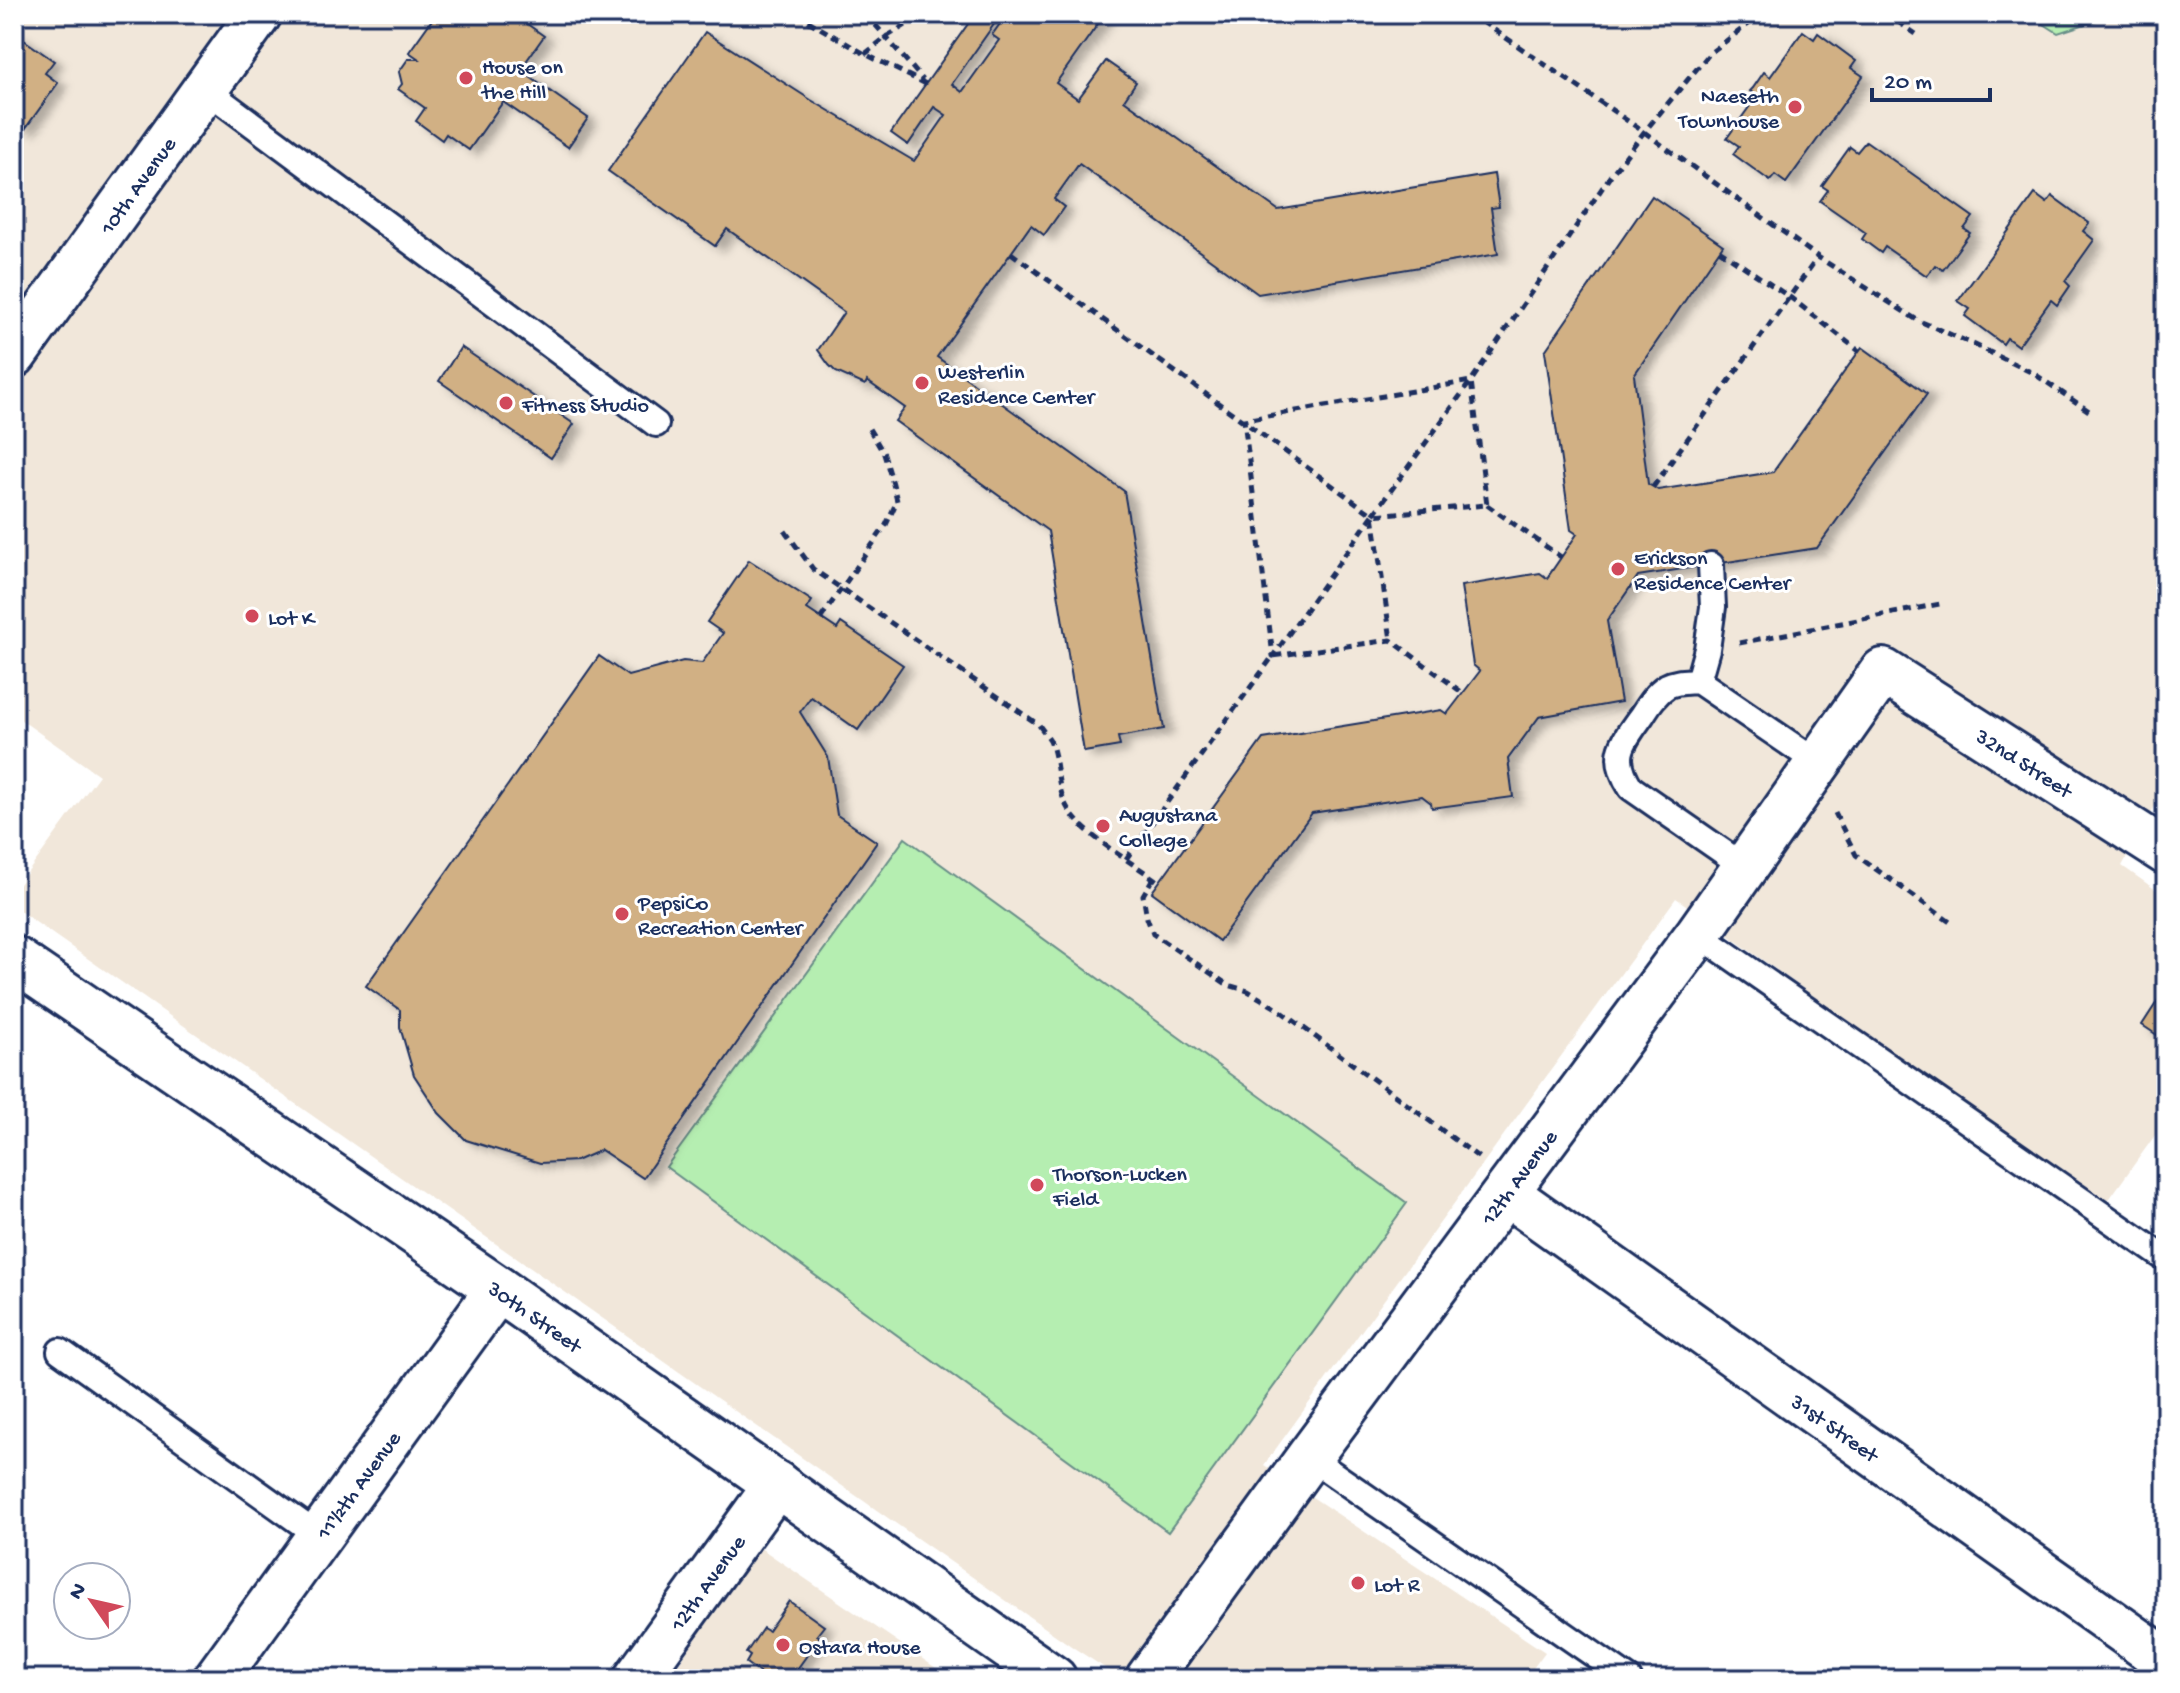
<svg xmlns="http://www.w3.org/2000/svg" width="2180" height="1693" viewBox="0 0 2180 1693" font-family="'Gochi Hand',sans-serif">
<defs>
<filter id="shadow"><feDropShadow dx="9" dy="5" stdDeviation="4" flood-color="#0004"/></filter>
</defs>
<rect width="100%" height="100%" fill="#fff"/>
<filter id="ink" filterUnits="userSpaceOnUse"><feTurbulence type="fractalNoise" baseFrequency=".0125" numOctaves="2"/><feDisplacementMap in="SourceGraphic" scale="16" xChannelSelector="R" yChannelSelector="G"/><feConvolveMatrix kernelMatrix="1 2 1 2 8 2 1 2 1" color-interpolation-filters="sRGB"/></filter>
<g filter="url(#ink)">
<!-- built -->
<g fill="#f1e7da">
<polygon points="14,14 2166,14 2166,786 2122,866 2166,897 2166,1120 2105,1205 1676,898 1264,1465 1545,1652 1525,1679 1122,1679 1074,1648 14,907 14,891 99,775 14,715"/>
<polygon points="759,1547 952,1679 668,1679"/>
</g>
<!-- green -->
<g fill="#b5eeb1" stroke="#688e88" stroke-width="2">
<polygon points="2028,14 2116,14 2058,33"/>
<polygon points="905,838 1407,1203 1168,1532 666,1167"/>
</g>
<!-- building -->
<g fill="#d1b084" stroke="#1b2f5e" stroke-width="2" filter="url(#shadow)">
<polygon points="436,14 513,14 544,36 520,70 588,118 568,147 503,102 469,150 446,134 442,140 416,121 425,108 398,89 402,84 399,72 408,59 419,59 409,52"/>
<polygon points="975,14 988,14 997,20 952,84 962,92 999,40 992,35 1007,14 1105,14 1056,83 1078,99 1106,61 1136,82 1124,100 1278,210 1494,174 1499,207 1491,208 1498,254 1258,294 1079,164 1054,199 1064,207 1044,235 1031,225 937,357 1124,491 1164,729 1118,737 1120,746 1084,752 1048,531 895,421 905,408 867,381 865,385 836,372 829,365 818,350 844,312 727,229 715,246 608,171 705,32 811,100 914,161 946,115 934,107 908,145 891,133"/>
<polygon points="1803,31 1814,39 1818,33 1856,61 1851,68 1863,76 1786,183 1775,175 1770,181 1733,154 1739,146 1727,138 1757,96 1750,91 1753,88 1764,72 1770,77"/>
<polygon points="14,33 54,61 45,73 58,83 25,129 14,121"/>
<polygon points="1866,141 1973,217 1964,229 1970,233 1943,270 1935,265 1927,276 1885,247 1881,253 1862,239 1866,233 1820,201 1828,190 1822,186 1850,147 1857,152"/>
<polygon points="2035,194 2047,203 2052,196 2089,223 2083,231 2094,240 2065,281 2070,286 2057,305 2051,300 2018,346 2007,338 2003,344 1965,316 1970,309 1958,301"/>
<polygon points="1652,196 1723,245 1634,375 1648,484 1658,490 1773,472 1862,347 1927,394 1817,548 1638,576 1607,621 1621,702 1539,717 1508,759 1513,797 1432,808 1431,803 1422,796 1312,813 1219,941 1152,892 1263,739 1441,710 1447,714 1480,671 1473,665 1461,586 1540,573 1547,578 1577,534 1571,530 1545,351"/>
<polygon points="461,347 574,424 551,458 439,381"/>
<polygon points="749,560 812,601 807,609 837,629 841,623 903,665 858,730 811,697 800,712 828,757 837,815 877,842 643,1178 601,1150 576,1161 540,1163 466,1140 439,1113 414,1075 400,1027 400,1010 366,986 599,656 628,676 683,661 702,663 723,633 707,622"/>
<polygon points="2166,988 2166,1041 2142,1025"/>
<polygon points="789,1601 824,1626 817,1635 820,1637 790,1679 768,1679 746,1663 750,1656 746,1653 763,1628 768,1631"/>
</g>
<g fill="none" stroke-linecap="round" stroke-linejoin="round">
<!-- service casing -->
<g stroke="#1b2f5e" stroke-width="30">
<g id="service">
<polyline points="205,89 656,424"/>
<polyline points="1698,681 1707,649 1713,607 1711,565"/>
<path d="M1745 867 1631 788C1610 756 1622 743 1642 715 1649 704 1656 693 1667 686 1676 681 1688 682 1698 681L1818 763"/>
<polyline points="1698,934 2166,1259"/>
<polyline points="60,1351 319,1536"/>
<polyline points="1309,1457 1629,1679"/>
</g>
</g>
<!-- minor casing -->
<g stroke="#1b2f5e" stroke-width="50">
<g id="minor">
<path id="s1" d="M14 355 259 14"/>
<path id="s2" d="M1506 1193 2166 1661"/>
<polyline points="216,1679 498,1289"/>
<path id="s3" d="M636 1679 777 1484"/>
<path id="s4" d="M1148 1679 1309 1457 1698 934 1883 671 2166 852"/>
</g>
</g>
<!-- tertiary casing -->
<g stroke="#1b2f5e" stroke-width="50">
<g id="tertiary">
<path id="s5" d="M14 959 498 1289 1054 1679"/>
</g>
</g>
<!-- path -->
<g stroke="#1b2f5e" stroke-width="5" stroke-dasharray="8 6" stroke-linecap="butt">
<polyline points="698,14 701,17"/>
<polyline points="796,14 865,54 926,84"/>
<polyline points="866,14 923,80"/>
<polyline points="970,14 974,16"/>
<polyline points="1471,14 1644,132 1818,257 1917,320 1975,345 2033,373 2089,411"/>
<polyline points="1886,14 1919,36"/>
<polyline points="865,54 886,37 924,14"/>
<polyline points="1719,250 1791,298 1859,351"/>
<polyline points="1011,253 1373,515 1471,381 1487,505 1373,515 1391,640"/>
<polyline points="1653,487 1818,257"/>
<polyline points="1487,505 1561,557"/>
<polyline points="1373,515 1273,656 1244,420 1471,381 1611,175 1644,132 1710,53 1762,14"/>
<path d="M785 531 813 569 1039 725C1042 730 1047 735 1050 740 1059 761 1056 787 1067 807 1082 835 1134 863 1160 883"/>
<polyline points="821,618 886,525 897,501 893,484 884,454 868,427"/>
<polyline points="1739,643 1945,603"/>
<polyline points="1835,813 1856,855 1950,922"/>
<polyline points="1126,859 1273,656 1391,640 1463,693"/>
<polyline points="1153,878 1143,895 1147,918 1153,934 1228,985 1248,991 1278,1009 1481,1159"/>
</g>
<!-- service -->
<use href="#service" stroke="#fff" stroke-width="24"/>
<!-- minor -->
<use href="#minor" stroke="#fff" stroke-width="44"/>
<!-- tertiary -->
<use href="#tertiary" stroke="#fff" stroke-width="44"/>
</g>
</g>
<!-- markers -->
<g fill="#d1495b" stroke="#fff" stroke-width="3">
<circle cx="466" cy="78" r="8"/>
<circle cx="1795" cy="107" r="8"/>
<circle cx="922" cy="383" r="8"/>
<circle cx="506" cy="403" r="8"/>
<circle cx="1618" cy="569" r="8"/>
<circle cx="252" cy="616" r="8"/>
<circle cx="1103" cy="826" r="8"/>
<circle cx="622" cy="914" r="8"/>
<circle cx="1037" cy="1185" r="8"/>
<circle cx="1358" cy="1583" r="8"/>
<circle cx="783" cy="1645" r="8"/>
</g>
<g text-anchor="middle" stroke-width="6" stroke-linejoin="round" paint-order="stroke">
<!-- poi labels -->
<g font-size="22" fill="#1b2f5e" stroke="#fff" text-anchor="start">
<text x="482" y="73">House on<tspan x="482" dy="25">the Hill</tspan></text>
<text x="1779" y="102" text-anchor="end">Naeseth<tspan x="1779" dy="25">Townhouse</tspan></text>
<text x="938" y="378">Westerlin<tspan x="938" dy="25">Residence Center</tspan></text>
<text x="522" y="411">Fitness Studio</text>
<text x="1634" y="564">Erickson<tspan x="1634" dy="25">Residence Center</tspan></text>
<text x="268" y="624">Lot K</text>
<text x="1119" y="821">Augustana<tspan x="1119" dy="25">College</tspan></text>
<text x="638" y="909">PepsiCo<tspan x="638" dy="25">Recreation Center</tspan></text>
<text x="1053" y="1180">Thorson-Lucken<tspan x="1053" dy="25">Field</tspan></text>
<text x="1374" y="1591">Lot R</text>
<text x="799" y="1653">Ostara House</text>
</g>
<!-- street labels -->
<g font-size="22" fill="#1b2f5e" stroke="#fff">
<text dy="8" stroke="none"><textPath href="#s1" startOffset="210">10th Avenue</textPath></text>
<text dy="8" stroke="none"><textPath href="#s4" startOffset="1416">32nd Street</textPath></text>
<text dy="8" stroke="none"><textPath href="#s4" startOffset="624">12th Avenue</textPath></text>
<text dy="8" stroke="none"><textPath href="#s5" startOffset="632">30th Street</textPath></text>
<text dy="8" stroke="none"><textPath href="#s2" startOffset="404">31st Street</textPath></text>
<text transform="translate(357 1484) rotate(-54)" y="8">11½th Avenue</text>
<text dy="8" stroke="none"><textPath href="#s3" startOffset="120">12th Avenue</textPath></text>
</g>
</g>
<!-- margin -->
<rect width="2180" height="1693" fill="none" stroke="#fff" stroke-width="48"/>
<rect x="24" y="24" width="2132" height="1645" fill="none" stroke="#1b2f5e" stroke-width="3" filter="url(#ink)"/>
<!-- north arrow -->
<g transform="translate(92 1601) rotate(304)"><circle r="38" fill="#ffffff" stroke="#a4acbf" stroke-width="2"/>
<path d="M0-6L14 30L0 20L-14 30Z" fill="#d1495b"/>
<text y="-12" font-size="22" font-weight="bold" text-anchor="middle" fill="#1b2f5e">N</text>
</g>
<!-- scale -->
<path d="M1872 88v12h118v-12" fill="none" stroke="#1b2f5e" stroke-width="4"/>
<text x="1884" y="88" font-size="24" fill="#1b2f5e" stroke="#ffffff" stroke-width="6" paint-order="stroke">20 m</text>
</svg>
